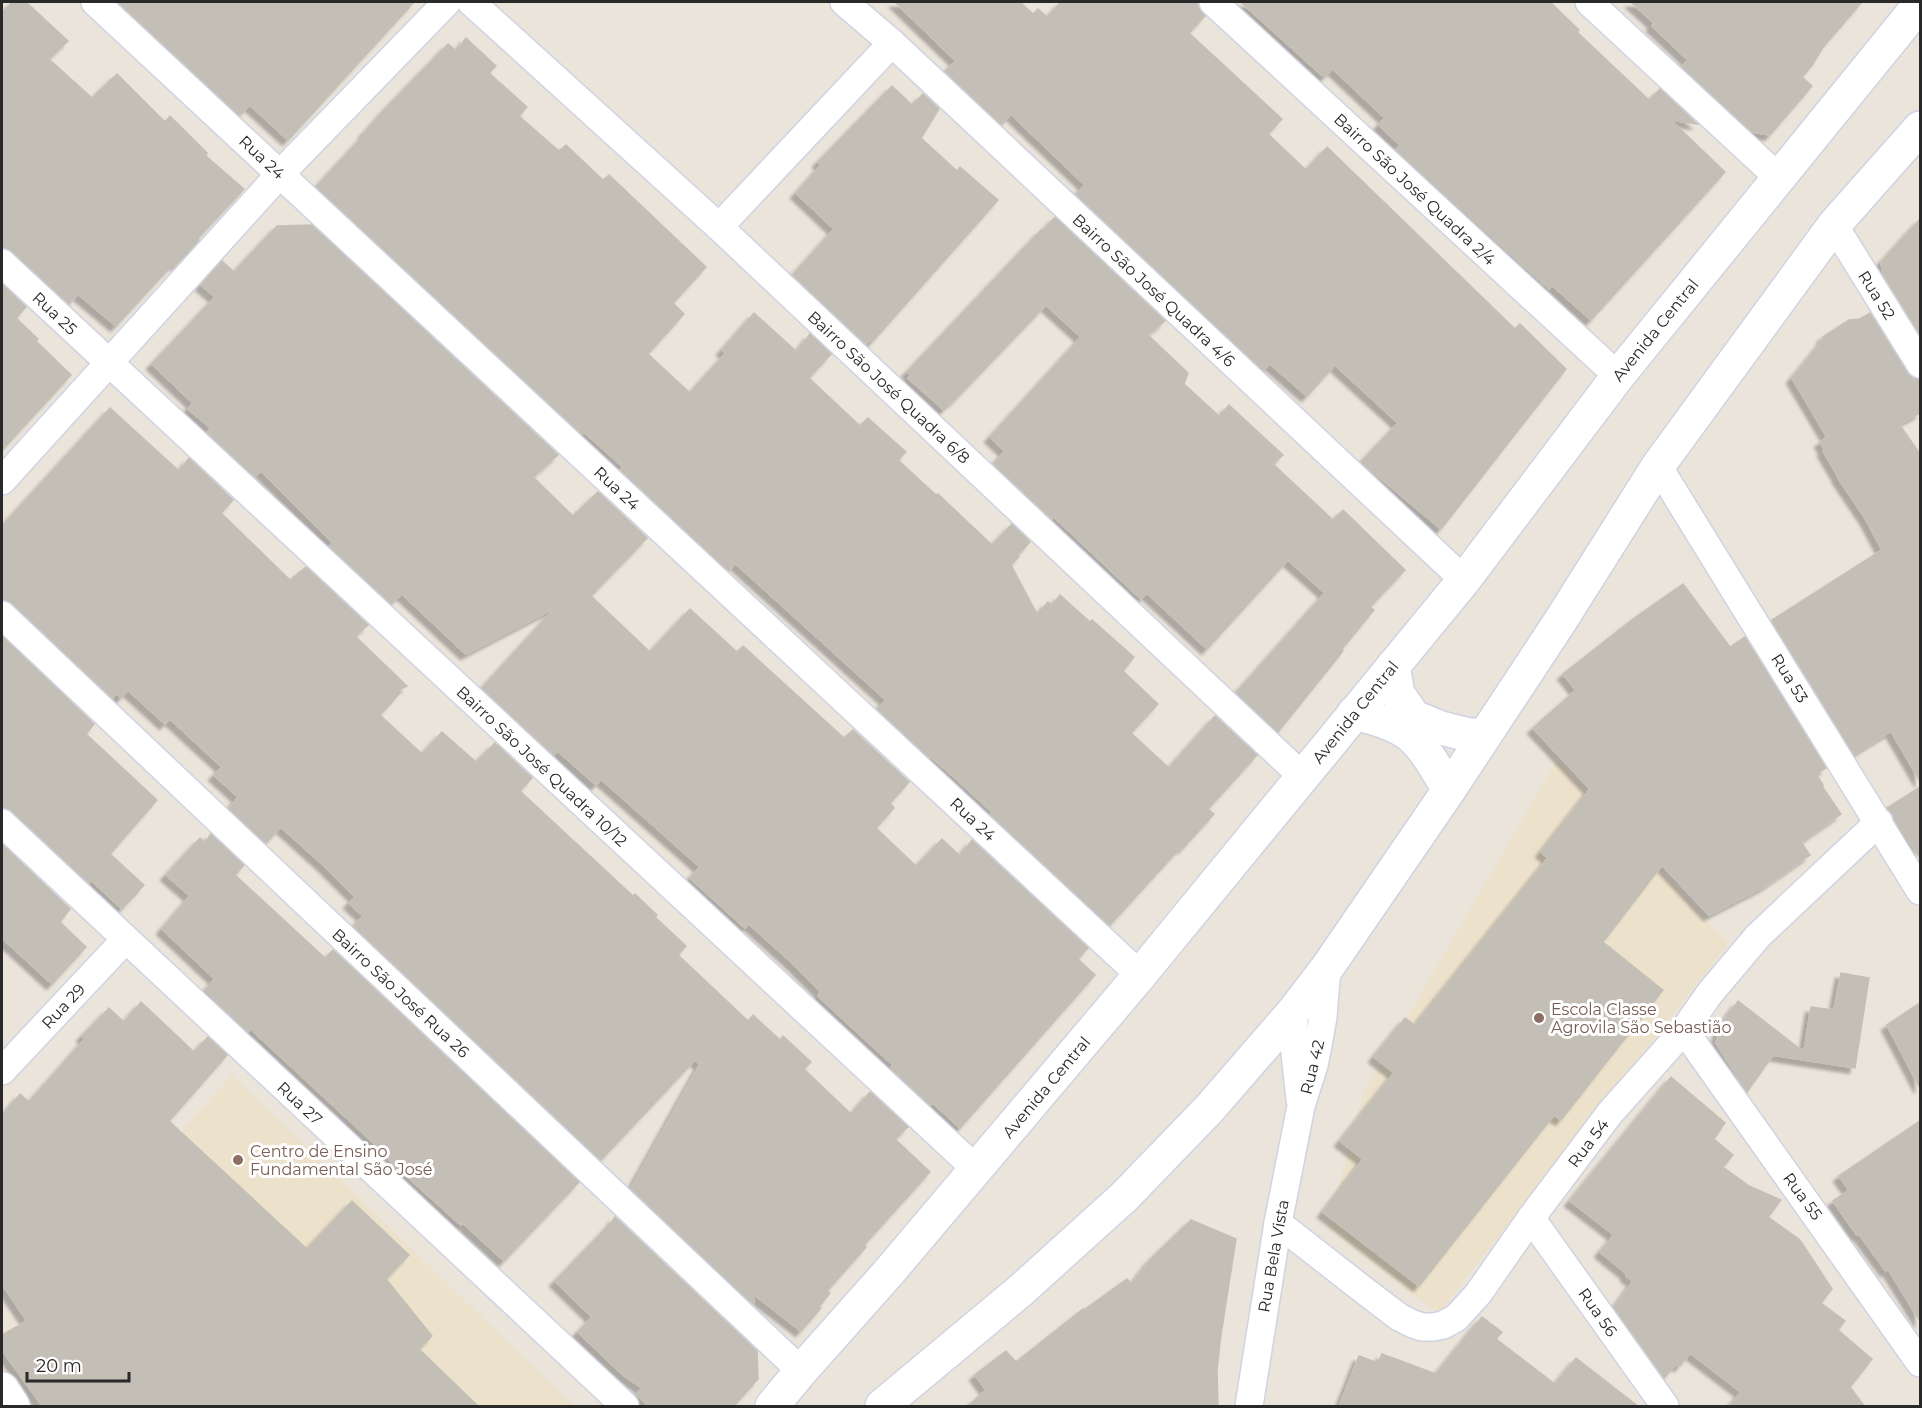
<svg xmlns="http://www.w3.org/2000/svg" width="1922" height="1408" viewBox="0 0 1922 1408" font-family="Montserrat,sans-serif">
<defs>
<filter id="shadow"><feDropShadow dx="-5.5" dy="5.5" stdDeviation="1.5" flood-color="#0004"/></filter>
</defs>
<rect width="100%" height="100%" fill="#eae4db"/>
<!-- education -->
<g fill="#ece1cb">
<polygon points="1557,760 1728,944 1438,1314 1328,1228 1364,1092"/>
<polygon points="232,1075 574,1406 240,1406 79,1245"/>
</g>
<!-- building -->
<g fill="#c3beb6" stroke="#c5c0b5" stroke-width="1.5" filter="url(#shadow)">
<polygon points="12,2 26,2 68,41 49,59 92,98 117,74 165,122 170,116 207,153 206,156 244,189 198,238 199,240 176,265 174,263 116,326 78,294 69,304 13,251 2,248 2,13"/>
<polygon points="118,2 414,2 288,140 250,105 240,115"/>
<polygon points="895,2 1020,2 1033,14 1038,9 1047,17 1061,2 1198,2 1198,7 1205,16 1189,33 1282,119 1268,134 1306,170 1327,147 1515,329 1520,324 1566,369 1441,529 1361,462 1398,423 1335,365 1307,396 1270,364 1263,370 1076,194 1085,185 1011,114 1002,124 945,71 956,61"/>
<polygon points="1241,2 1550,2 1579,30 1577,32 1649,100 1660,89 1697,124 1671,120 1725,172 1591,320 1552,285 1549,289 1396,149 1400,145 1379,125 1385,118 1333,69 1324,77"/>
<polygon points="1631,2 1862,2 1823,47 1813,64 1802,77 1812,86 1770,135 1753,132 1682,67 1688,60 1652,26 1654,23"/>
<polygon points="466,38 496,66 489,73 527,107 519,116 559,151 566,145 603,180 609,175 706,267 673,303 684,314 648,354 690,393 726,353 722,350 754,313 797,352 810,334 831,354 809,378 860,426 868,418 906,452 898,460 936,495 938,494 992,545 1012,524 1030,542 1017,556 1019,557 1011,565 1037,614 1048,602 1052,605 1060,595 1090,622 1092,620 1134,657 1123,671 1158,704 1131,733 1169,768 1215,716 1257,755 1208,809 1214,814 1183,848 1181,847 1110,925 990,814 992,812 954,777 931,757 930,758 877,709 886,700 735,563 729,571 620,470 623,467 584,432 582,434 316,187 365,134 364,133 386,108 448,44 457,51"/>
<polygon points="892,86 912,105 923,94 939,109 921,138 957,171 960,167 998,200 873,341 871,339 866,344 793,275 834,229 796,193 821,165 818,162"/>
<polygon points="1055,217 1165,321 1148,335 1188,373 1184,384 1219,416 1229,405 1283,455 1273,464 1333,520 1343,510 1405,570 1370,607 1374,610 1342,649 1343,651 1278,732 1236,693 1325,593 1288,560 1207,649 1147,593 1141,599 1054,517 1052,519 993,464 1005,451 990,437 1081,337 1046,305 953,402 952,401 944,410 908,378 911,375 907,372 1041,230 1042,231"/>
<polygon points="1920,219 1920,335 1883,274 1881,262"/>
<polygon points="312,225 558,455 533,477 573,516 598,492 647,538 591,596 650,652 690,609 737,652 743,646 844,738 853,730 909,782 890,803 894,808 876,828 916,866 942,839 960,856 972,840 1088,948 1078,959 1095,975 960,1128 933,1103 930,1105 891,1068 893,1065 818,996 821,992 791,962 749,924 745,928 690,878 700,867 601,779 596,785 558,751 554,755 482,688 556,607 466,654 402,594 391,603 329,546 333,543 261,471 255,477 207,433 211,428 188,409 193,403 152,364 215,297 201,285 222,261 234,272 277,226"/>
<polygon points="2,284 26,307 16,318 38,339 36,341 71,375 2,450"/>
<polygon points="1870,313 1907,372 1912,378 1920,380 1920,413 1899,424 1920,454 1920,781 1891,731 1854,754 1772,620 1882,550 1865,518 1838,478 1839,478 1823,451 1825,450 1820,442 1827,437 1792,378 1823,340 1823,337 1849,320 1860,319"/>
<polygon points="110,408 179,471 189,458 233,500 221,513 290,580 306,567 368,625 355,636 407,686 397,691 400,693 380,715 422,754 442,732 476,762 495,743 532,778 520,791 633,896 635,894 657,915 655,917 686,946 678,955 748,1021 753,1015 780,1040 783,1036 811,1062 804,1069 851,1114 870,1092 908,1127 895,1139 930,1172 864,1245 866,1247 827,1291 830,1293 819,1307 821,1308 801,1331 753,1294 754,1304 631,1188 700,1064 695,1060 601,1160 354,926 363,916 349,903 355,897 322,864 281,827 266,843 229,809 238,797 214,775 222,767 170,719 165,724 128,690 121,698 116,693 113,698 13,604 2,600 2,526"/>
<polygon points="1683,584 1730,647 1745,637 1826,768 1816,774 1823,785 1822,786 1841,814 1801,842 1810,855 1765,886 1709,915 1662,865 1603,942 1663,990 1561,1120 1554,1115 1419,1286 1323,1212 1363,1159 1340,1141 1394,1073 1374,1057 1405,1018 1415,1025 1548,858 1541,852 1590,789 1533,728 1576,690 1563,674 1633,619"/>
<polygon points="2,636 94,724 86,734 157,800 110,854 144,885 122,909 91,880 89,883 13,812 2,808"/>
<polygon points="1920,787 1920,858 1887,808"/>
<polygon points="211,834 244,865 235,875 325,958 333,950 579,1182 504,1261 463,1223 461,1225 389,1160 390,1158 251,1029 248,1032 229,1014 205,990 215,979 162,929 190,896 166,875 200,838 205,843"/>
<polygon points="2,844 70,909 60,922 86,947 52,984 2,938"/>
<polygon points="1841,973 1869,978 1855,1068 1773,1055 1747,1092 1716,1043 1720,1026 1738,1001 1804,1052 1811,1007 1834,1010"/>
<polygon points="141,1002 194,1052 208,1037 227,1055 169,1121 307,1249 352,1201 409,1255 386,1279 432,1336 419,1349 479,1407 43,1407 2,1350 2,1335 27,1321 2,1284 2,1116 20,1094 29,1102 85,1039 82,1036 109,1008 124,1022"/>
<polygon points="1920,1003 1920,1088 1887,1025"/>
<polygon points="1671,1077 1725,1123 1714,1139 1733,1155 1723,1167 1749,1186 1781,1200 1768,1217 1800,1240 1832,1289 1821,1303 1845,1321 1838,1330 1872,1359 1850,1387 1865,1407 1729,1407 1741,1392 1690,1353 1680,1366 1676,1364 1664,1378 1614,1308 1633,1281 1626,1276 1627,1274 1600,1252 1614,1235 1570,1201"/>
<polygon points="1920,1121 1920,1321 1888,1269 1886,1271 1859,1234 1857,1235 1833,1201 1849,1190 1839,1176"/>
<polygon points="615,1217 757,1351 758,1379 733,1407 650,1407 636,1394 642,1388 623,1375 578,1332 592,1317 555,1281 611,1223"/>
<polygon points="1191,1220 1236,1239 1221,1335 1217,1370 1218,1407 967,1407 986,1390 975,1375 1006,1351 1016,1362 1083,1309 1084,1310 1127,1279 1132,1284 1150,1260"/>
<polygon points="1482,1317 1502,1332 1496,1339 1555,1384 1576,1358 1639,1407 1339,1407 1359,1356 1378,1363 1382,1354 1436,1374"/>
</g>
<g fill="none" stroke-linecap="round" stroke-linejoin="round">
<!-- street casing -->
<g stroke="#d0d3e1" stroke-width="30">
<g id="street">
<polyline points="95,2 1140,975"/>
<polyline points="471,2 719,227 1302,776"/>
<polyline points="844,2 892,43 1464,580"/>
<polyline points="1213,2 1618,376"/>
<polyline points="1589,2 1779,178"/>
<polyline points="1834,225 1920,364"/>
<polyline points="719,227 892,43"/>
<polyline points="2,263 976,1169"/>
<polyline points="1658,466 1920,891"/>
<polyline points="2,481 280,174 447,2"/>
<polyline points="2,615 801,1371"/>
<polyline points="2,823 625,1406"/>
<polyline points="1294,1011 1294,1044 1300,1099"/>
<polyline points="1684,1030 1920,1363"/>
<polyline points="2,1071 125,940"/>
<polyline points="1531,1218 1665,1406"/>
<polyline points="1278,1223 1357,1285 1399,1317 1413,1324 1422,1327 1433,1327 1443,1325 1456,1318 1478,1294 1531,1218 1610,1113 1684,1030 1710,993 1758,936 1879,822"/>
<polyline points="1249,1406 1278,1223 1301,1106 1314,1065 1319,1040 1323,1017 1327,968"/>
</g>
</g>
<!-- secondary casing -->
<g stroke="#d0d3e1" stroke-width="36">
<g id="secondary">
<polyline points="1393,666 1398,694 1414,717 1441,728 1469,735 1485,735"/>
<path d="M1354 713C1373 718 1395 723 1411 736 1427 750 1438 772 1449 790"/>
<polyline points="2,1389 13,1406"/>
<polyline points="772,1406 801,1371 889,1272 1140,975 1464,580 1618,376 1920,4"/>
<polyline points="882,1406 1020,1291 1124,1197 1210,1108 1294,1011 1327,968 1449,790 1561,620 1658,466 1834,225 1920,128"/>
</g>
</g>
<!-- street -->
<use href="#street" stroke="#fff" stroke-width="27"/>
<!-- secondary -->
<use href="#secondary" stroke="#fff" stroke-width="33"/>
</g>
<!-- markers -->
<g fill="#8d6e63" stroke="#fff" stroke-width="2">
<circle cx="1539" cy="1018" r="6"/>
<circle cx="238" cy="1160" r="6"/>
</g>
<g text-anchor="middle" stroke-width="6" stroke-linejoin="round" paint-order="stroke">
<!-- street labels -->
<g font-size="16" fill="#292929" stroke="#fff">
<text transform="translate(262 157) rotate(43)" y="6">Rua 24</text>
<text transform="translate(1415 189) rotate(43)" y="6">Bairro São José Quadra 2/4</text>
<text transform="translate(1154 290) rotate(43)" y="6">Bairro São José Quadra 4/6</text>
<text transform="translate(1877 295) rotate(58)" y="6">Rua 52</text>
<text transform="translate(55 313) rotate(43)" y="6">Rua 25</text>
<text transform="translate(1655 330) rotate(-51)" y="6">Avenida Central</text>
<text transform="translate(889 387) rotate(43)" y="6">Bairro São José Quadra 6/8</text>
<text transform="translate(617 488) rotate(43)" y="6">Rua 24</text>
<text transform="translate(1790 678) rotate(58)" y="6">Rua 53</text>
<text transform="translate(1355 712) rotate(-51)" y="6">Avenida Central</text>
<text transform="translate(542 766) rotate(43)" y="6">Bairro São José Quadra 10/12</text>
<text transform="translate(973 819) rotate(43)" y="6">Rua 24</text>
<text transform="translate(401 993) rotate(43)" y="6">Bairro São José Rua 26</text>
<text transform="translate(63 1006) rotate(-47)" y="6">Rua 29</text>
<text transform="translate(1312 1067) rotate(-76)" y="6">Rua 42</text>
<text transform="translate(1046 1087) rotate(-50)" y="6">Avenida Central</text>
<text transform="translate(300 1103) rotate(43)" y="6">Rua 27</text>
<text transform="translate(1588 1143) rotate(-53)" y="6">Rua 54</text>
<text transform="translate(1803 1196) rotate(54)" y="6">Rua 55</text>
<text transform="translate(1273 1256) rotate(-80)" y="6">Rua Bela Vista</text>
<text transform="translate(1598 1312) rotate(55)" y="6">Rua 56</text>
</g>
<!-- education labels -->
<g font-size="16" fill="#785e54" stroke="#fff" text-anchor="start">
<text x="1551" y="1015">Escola Classe<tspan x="1551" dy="18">Agrovila São Sebastião</tspan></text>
<text x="250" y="1157">Centro de Ensino<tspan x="250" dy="18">Fundamental São José</tspan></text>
</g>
</g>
<!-- border -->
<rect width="1922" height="1408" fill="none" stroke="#292929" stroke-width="6"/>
<!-- scale -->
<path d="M27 1372v9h102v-9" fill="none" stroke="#292929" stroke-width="3"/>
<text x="36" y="1372" font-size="18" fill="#292929" stroke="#ffffff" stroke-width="4.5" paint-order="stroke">20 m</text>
</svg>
